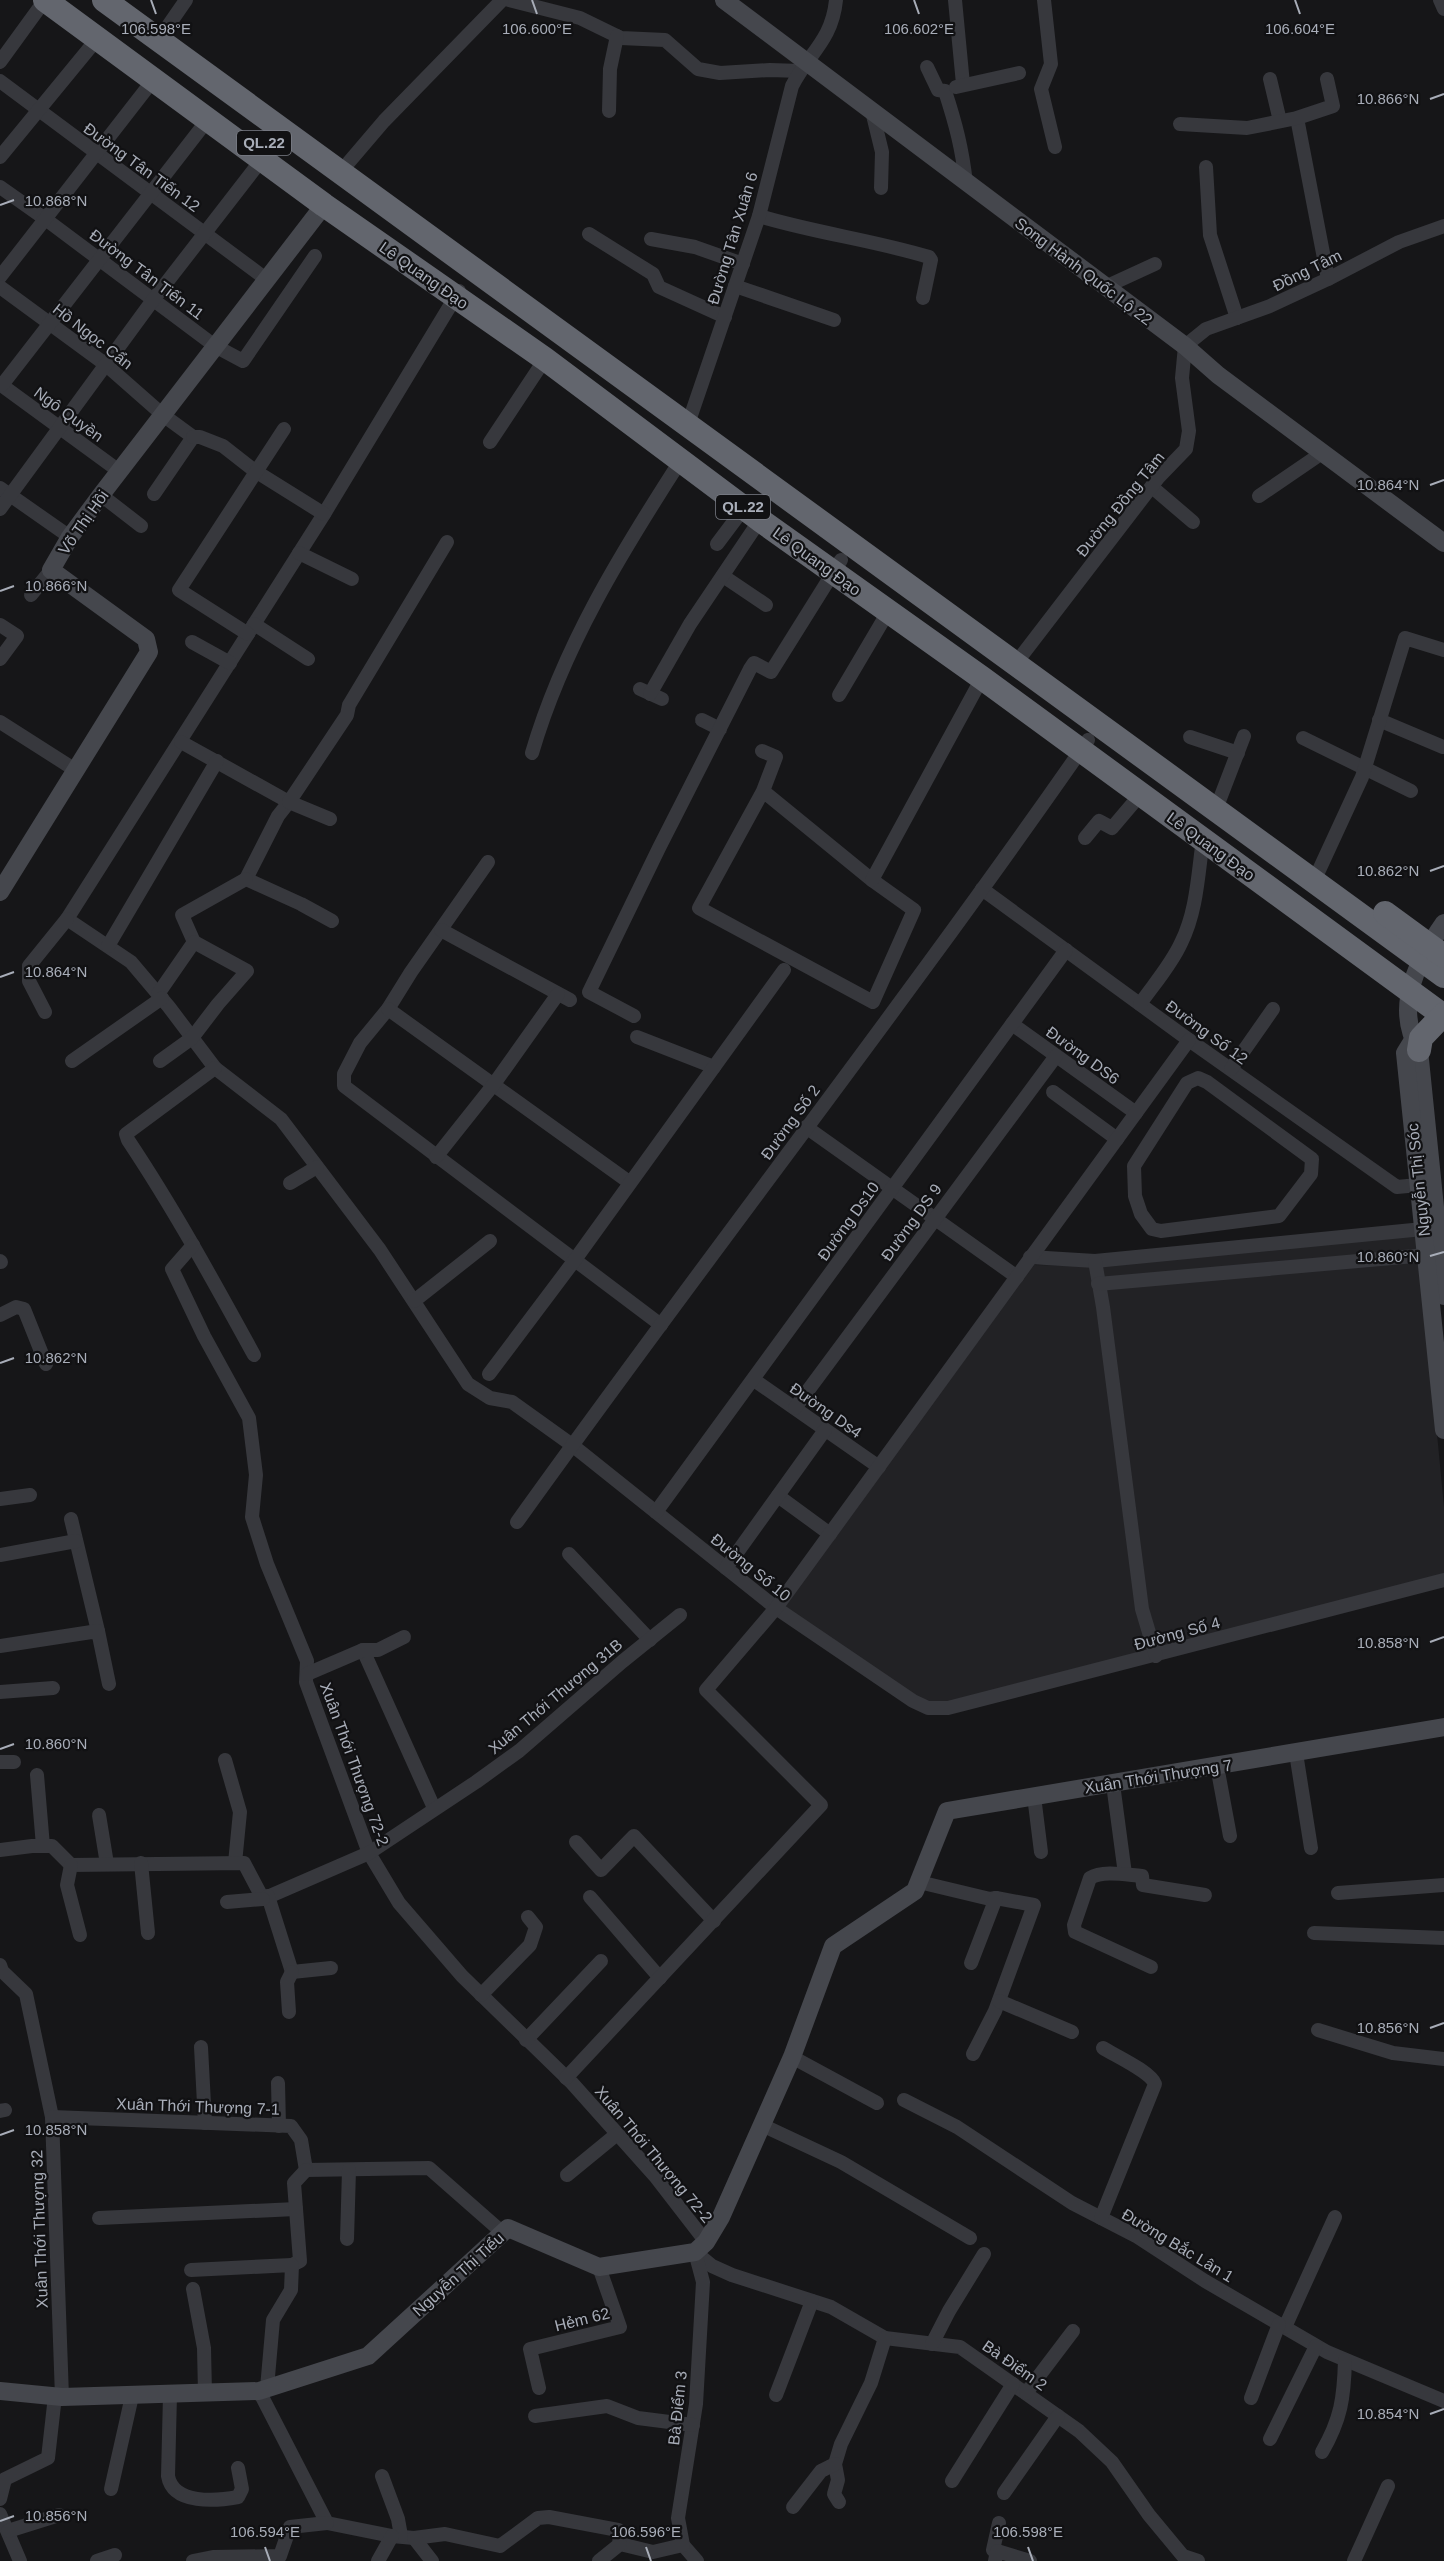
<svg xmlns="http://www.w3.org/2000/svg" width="1444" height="2561" viewBox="0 0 1444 2561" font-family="Arial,sans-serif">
<rect width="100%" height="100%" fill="#161618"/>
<!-- built -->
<polygon fill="#222225" points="1418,1234 1444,1507 1444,1574 947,1704 922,1700 784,1606 1034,1265 1103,1266"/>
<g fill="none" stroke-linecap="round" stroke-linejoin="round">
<!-- street -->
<g stroke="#37383d" stroke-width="14">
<polyline points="509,0 580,18 621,38 665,40 698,69 720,73 770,70 800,71"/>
<polyline points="955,0 963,84"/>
<polyline points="1044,0 1051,64 1041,89 1055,147"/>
<polyline points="1440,0 1444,9"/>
<polyline points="159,39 186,0"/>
<polyline points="0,62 45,0"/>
<path d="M927 67 938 90 945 91C956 125 962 148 966 183"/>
<polyline points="1270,79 1280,121"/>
<polyline points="0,81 266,279"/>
<polyline points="956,87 1019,73"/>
<polyline points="609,111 610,69 617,36"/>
<polyline points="872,111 882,152 881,188"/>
<polyline points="1297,118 1328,279"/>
<polyline points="1180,124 1247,128 1297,118 1333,106 1327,79"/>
<polyline points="0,157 97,39"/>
<polyline points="349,162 384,121 502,0"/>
<polyline points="1206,167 1210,235 1237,318"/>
<polyline points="0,187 44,218 215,346 243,361 315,256"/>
<path d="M759 216C815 233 873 240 929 257L931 260 923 298"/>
<polyline points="589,234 653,274 659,287 725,317"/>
<polyline points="651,239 695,247 743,264"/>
<polyline points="0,277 154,79"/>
<polyline points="735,286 834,320"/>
<polyline points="0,287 105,364 163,415 193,437 154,494"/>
<polyline points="1105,287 1155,264"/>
<polyline points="459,291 324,514 67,919 131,962 169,1007 215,1068 281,1119 380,1250 468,1384 490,1398 512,1402 572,1445 776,1608 913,1701 928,1708 948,1708 1444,1580"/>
<polyline points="0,384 119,471"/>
<polyline points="2,385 209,118"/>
<path d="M688 424 759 216 792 86C808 54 832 41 836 0"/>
<polyline points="193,437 200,437 223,446 255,471 324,514"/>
<polyline points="490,442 545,359"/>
<polyline points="1152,487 1193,522"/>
<polyline points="0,488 70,537"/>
<polyline points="101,495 141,526"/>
<polyline points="1259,496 1322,453"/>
<polyline points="0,509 153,300 263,158"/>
<polyline points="717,544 744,508"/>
<polyline points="299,553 352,579"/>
<polyline points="723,576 766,605"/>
<polyline points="31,595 51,570"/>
<polyline points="254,624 308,659"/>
<polyline points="0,625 17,636 0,659"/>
<polyline points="248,634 179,590 284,429"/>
<polyline points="192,642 230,663"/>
<polyline points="1016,663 1158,478 1186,449 1189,431 1182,378 1185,346 1206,329 1270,306 1328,279 1399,242 1444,226"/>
<polyline points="640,689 662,699"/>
<polyline points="650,694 690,624 760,520"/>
<polyline points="839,695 888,612"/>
<polyline points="702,720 720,729"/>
<polyline points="1379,720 1443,747"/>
<polyline points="0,722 77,771"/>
<polyline points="1190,737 1238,753"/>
<polyline points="1303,738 1411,791"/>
<polyline points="181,742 289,802 278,816 246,879 301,904 332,921"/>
<polyline points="762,751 776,757 763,791 699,908 873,1002 914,910 872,880 763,791"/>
<path d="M532 753C563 647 621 553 681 460"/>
<polyline points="1216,809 1244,736"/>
<polyline points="330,819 289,802 347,715 349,705 447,542"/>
<polyline points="1085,838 1099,821 1112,828 1140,795"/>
<polyline points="488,862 411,972 388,1009 360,1043 344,1074 344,1086 661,1325"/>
<polyline points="872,880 982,678"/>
<polyline points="1314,881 1362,777 1405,638 1444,650"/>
<polyline points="982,889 1189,1040 1397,1187 1418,1185"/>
<polyline points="441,930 570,1000"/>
<polyline points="194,942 182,915 246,879"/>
<polyline points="108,946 217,761"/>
<polyline points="158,994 194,942 247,971 218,1004 192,1038 160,1061"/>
<path d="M1140 1004C1154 984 1171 965 1181 943 1197 911 1198 874 1203 839"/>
<polyline points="388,1009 629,1182"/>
<polyline points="45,1012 29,981 29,966 67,919"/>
<polyline points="634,1016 589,992 659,848 750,669 754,663 771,672 841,560"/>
<polyline points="1012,1024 1136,1113"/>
<polyline points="637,1037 714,1067"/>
<polyline points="72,1061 162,998"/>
<path d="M215 1068 126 1134 128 1140C174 1209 214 1282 254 1355"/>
<polyline points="1231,1069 1273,1009"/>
<polygon points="1198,1078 1207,1082 1312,1159 1311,1174 1279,1216 1161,1231 1152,1229 1141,1214 1135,1196 1134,1166 1187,1083"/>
<polyline points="1053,1092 1117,1139"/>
<polyline points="806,1127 1017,1277"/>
<polyline points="436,1157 494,1084 558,994"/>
<polyline points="290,1183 317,1167"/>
<polyline points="193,1245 172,1269 204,1336 249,1418 256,1475 252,1517 267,1564 307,1661 306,1682 369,1853 399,1903 462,1976 572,2083 655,2176 706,2242"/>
<polyline points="1030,1257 1095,1261 1423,1229"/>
<polyline points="0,1261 1,1262"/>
<polyline points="1095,1261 1103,1307 1142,1609 1156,1656"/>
<polyline points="1098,1284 1426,1255"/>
<polyline points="414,1301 490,1241"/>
<polyline points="0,1315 16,1307 24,1309 46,1364"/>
<polyline points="489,1374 574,1261 784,970"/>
<polyline points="754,1380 879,1467"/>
<polyline points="795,1408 1056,1056"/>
<polyline points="778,1496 830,1534"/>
<polyline points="0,1499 30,1495"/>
<polyline points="656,1512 1066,950"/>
<polyline points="71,1519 98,1631"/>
<path d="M517 1522C705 1259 904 1005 1088 740"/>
<polyline points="569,1554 650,1640"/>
<polyline points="0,1555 76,1541"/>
<polyline points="726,1568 825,1430"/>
<polyline points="0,1646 98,1631 109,1684"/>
<polyline points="363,1650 434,1808"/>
<polyline points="307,1674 363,1650 378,1650 404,1637"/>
<polyline points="0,1692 53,1688"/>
<polyline points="1296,1753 1311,1848"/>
<polyline points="225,1760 240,1812 235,1863"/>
<polyline points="0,1762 14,1762"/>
<polyline points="1217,1766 1230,1836"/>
<polyline points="37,1775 43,1846"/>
<polyline points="1113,1784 1125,1874"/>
<polyline points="1034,1796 1041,1852"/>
<polyline points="99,1815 107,1864"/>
<polyline points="576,1842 601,1870 634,1836 714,1921"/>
<polyline points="0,1850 32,1846 52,1846 71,1865 244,1863 263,1899 369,1853 476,1782 519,1751 623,1661 680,1615"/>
<polyline points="141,1863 148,1933"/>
<polyline points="71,1865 67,1885 80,1935"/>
<polyline points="919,1882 990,1899 996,1898 1034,1905 995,2011 973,2054"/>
<polyline points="1338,1893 1444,1885"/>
<polyline points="268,1896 292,1972 331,1968"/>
<polyline points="590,1897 660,1978"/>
<polyline points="227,1902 263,1899"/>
<polyline points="1314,1933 1444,1938"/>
<polyline points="971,1963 996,1898"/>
<polyline points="0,1965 2,1971 26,1994 52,2117 62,2397"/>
<path d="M1151 1967 1075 1932 1074 1925 1090 1878C1103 1870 1127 1875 1142 1876L1143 1885 1205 1895"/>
<polyline points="481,1995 530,1945 536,1927 528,1917"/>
<polyline points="999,2001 1072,2032"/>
<polyline points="289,2012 287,1982 292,1972"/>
<polyline points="1318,2030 1393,2053 1444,2059"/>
<polyline points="526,2040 601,1961"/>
<polyline points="201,2047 205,2123"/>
<polyline points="792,2057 877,2103"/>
<polyline points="566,2078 821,1805 706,1690 776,1608 1189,1040"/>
<polyline points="278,2083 279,2126"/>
<polyline points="904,2100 957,2127 1072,2203 1136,2236 1205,2281 1327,2352 1444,2401"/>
<polyline points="0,2111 5,2110"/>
<polyline points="52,2117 291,2126 301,2140 306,2170 429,2168 503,2233"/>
<polyline points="762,2125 841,2162 970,2238"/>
<polyline points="567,2175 617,2134"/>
<polyline points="99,2218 296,2209"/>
<path d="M1101 2218 1155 2084C1151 2072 1116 2056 1103 2048"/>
<polyline points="347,2239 349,2170"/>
<polyline points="695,2252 712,2266 732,2275 831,2307 885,2338 960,2347 1079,2431 1112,2462 1149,2515 1183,2556 1198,2561"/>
<polyline points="695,2252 703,2282 696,2404 678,2518 683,2545 697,2561"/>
<polyline points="292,2265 300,2261 294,2183 306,2170"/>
<polyline points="191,2270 292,2265 291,2290 273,2320 267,2388"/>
<polyline points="193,2289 204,2348 205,2393"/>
<polyline points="1285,2327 1335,2217"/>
<polyline points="932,2344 949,2311 984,2254"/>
<polyline points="539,2388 530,2349 620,2327 599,2267"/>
<polyline points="259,2391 327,2523 392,2536 414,2538 445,2534 500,2546 538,2518 549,2517 618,2530 620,2544"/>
<polyline points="1026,2393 1073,2331"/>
<path d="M170 2395 168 2476C173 2505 217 2501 238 2497L242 2489 238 2468"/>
<polyline points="776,2395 812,2301"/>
<polyline points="1251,2398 1279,2324"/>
<polyline points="535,2416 607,2406 638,2418 693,2425"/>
<polyline points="1270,2439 1316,2346"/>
<path d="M1322 2452C1341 2419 1344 2398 1345 2360"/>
<polyline points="382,2476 398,2519 401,2536"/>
<polyline points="952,2481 1013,2384"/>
<polyline points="111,2489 132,2396"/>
<polyline points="1004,2493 1058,2416"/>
<polyline points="0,2499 5,2479 48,2458 55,2396"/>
<polyline points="839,2502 834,2494 838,2480 835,2464 841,2444 871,2383 885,2338"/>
<polyline points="793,2507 821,2471 835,2464"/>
<polyline points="0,2514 20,2561"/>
<polyline points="8,2531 59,2515"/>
<polyline points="414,2538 432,2561"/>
<polyline points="620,2544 653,2552 683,2545"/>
<polyline points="997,2551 993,2550 999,2523"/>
<polyline points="97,2561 115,2555"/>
<polyline points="193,2561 213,2557 280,2556 290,2527 327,2523"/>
<polyline points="378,2561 392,2536"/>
<polyline points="599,2561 620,2544"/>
<polyline points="995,2561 997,2551 1030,2561"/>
<polyline points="1354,2561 1388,2486"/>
</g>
<!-- secondary -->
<g stroke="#45474d" stroke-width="18">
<polyline points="724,0 1185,346 1218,375 1444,543"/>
<polyline points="0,892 149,652 146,639 51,570 70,537 101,495 324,205"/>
<path d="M1444 923C1418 960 1393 1006 1419 1050L1444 1296"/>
<polyline points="1413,1040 1405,1053 1444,1430"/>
<polyline points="0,2391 62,2397 259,2391 368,2356 508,2228 599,2267 695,2252 706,2242 721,2217 792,2057 833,1946 915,1891 947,1811 1444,1727"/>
</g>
<!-- highway -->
<g stroke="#63666e" stroke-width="24">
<polyline points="45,0 324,205 545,359 760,520 982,678 1444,1016"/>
<polyline points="104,0 1444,976"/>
<polyline points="1385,913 1444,956"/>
<polyline points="1419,1050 1421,1038 1444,1014"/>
</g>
</g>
<!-- ticks -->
<path fill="none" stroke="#a8adb8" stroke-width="2" d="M151 0 156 14M532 0 537 14M914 0 919 14M1295 0 1300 14M1430 99 1444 94M0 205 14 200M1430 485 1444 480M0 591 14 586M1430 871 1444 866M0 977 14 972M1430 1256 1444 1252M0 1363 14 1358M1430 1642 1444 1637M0 1749 14 1744M1430 2028 1444 2023M0 2135 14 2130M1430 2414 1444 2409M0 2521 14 2516M265 2547 270 2561M646 2547 651 2561M1028 2547 1033 2561"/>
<g text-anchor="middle" stroke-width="4.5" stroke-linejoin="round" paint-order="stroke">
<!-- shield labels -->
<g fill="#111113" stroke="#7b7e86" stroke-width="1.5">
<rect x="237" y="131" width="54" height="24" rx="4.5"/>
<rect x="716" y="495" width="54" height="24" rx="4.5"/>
</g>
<g font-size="15" font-weight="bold" fill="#a8adb8">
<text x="264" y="148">QL.22</text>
<text x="743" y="512">QL.22</text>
</g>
<!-- street labels -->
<g font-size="16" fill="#a8adb8" stroke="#111113">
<text transform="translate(142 167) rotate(36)" y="6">Đường Tân Tiến 12</text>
<text transform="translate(732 238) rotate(-73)" y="6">Đường Tân Xuân 6</text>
<text transform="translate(1307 270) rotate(-26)" y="6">Đồng Tâm</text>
<text transform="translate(1084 271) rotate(37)" y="6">Song Hành Quốc Lộ 22</text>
<text transform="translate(147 274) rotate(37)" y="6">Đường Tân Tiến 11</text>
<text transform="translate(424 275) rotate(35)" y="6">Lê Quang Đạo</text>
<text transform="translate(93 336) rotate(38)" y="6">Hồ Ngọc Cẩn</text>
<text transform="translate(69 414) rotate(36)" y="6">Ngô Quyền</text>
<text transform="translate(1120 504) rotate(-51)" y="6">Đường Đồng Tâm</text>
<text transform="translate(83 522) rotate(-55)" y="6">Võ Thị Hồi</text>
<text transform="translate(817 561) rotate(36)" y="6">Lê Quang Đạo</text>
<text transform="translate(1211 846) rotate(36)" y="6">Lê Quang Đạo</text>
<text transform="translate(1207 1032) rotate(36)" y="6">Đường Số 12</text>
<text transform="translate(1083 1055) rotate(36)" y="6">Đường DS6</text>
<text transform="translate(790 1122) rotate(-54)" y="6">Đường Số 2</text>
<text transform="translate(1418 1180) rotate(-96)" y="6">Nguyễn Thị Sóc</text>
<text transform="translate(848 1221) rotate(-54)" y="6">Đường Ds10</text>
<text transform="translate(911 1222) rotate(-54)" y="6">Đường DS 9</text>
<text transform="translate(826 1410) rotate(35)" y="6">Đường Ds4</text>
<text transform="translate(751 1567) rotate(39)" y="6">Đường Số 10</text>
<text transform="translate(1177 1633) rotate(-15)" y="6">Đường Số 4</text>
<text transform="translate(555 1696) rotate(-40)" y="6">Xuân Thới Thượng 31B</text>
<text transform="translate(355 1764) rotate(70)" y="6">Xuân Thới Thượng 72-2</text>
<text transform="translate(1158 1776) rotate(-9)" y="6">Xuân Thới Thượng 7</text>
<text transform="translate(198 2106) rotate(2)" y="6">Xuân Thới Thượng 7-1</text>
<text transform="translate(654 2154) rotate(50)" y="6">Xuân Thới Thượng 72-2</text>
<text transform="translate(39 2229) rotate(-92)" y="6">Xuân Thới Thượng 32</text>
<text transform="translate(1178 2245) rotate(31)" y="6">Đường Bắc Lân 1</text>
<text transform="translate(458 2274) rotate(-42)" y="6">Nguyễn Thị Tiểu</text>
<text transform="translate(582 2319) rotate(-14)" y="6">Hẻm 62</text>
<text transform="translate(1015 2365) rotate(35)" y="6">Bà Điểm 2</text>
<text transform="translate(677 2408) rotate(-84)" y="6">Bà Điểm 3</text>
</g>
</g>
<g font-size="15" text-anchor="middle" fill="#a8adb8" stroke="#111113" stroke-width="4.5" stroke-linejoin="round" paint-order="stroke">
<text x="156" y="34">106.598°E</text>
<text x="537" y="34">106.600°E</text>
<text x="919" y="34">106.602°E</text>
<text x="1300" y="34">106.604°E</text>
<text x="1388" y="104">10.866°N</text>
<text x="56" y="206">10.868°N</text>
<text x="1388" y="490">10.864°N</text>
<text x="56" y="591">10.866°N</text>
<text x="1388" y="876">10.862°N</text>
<text x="56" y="977">10.864°N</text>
<text x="1388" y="1262">10.860°N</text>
<text x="56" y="1363">10.862°N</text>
<text x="1388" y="1648">10.858°N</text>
<text x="56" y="1749">10.860°N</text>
<text x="1388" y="2033">10.856°N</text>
<text x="56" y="2135">10.858°N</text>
<text x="1388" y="2419">10.854°N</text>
<text x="56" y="2521">10.856°N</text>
<text x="265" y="2537">106.594°E</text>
<text x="646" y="2537">106.596°E</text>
<text x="1028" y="2537">106.598°E</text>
</g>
</svg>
